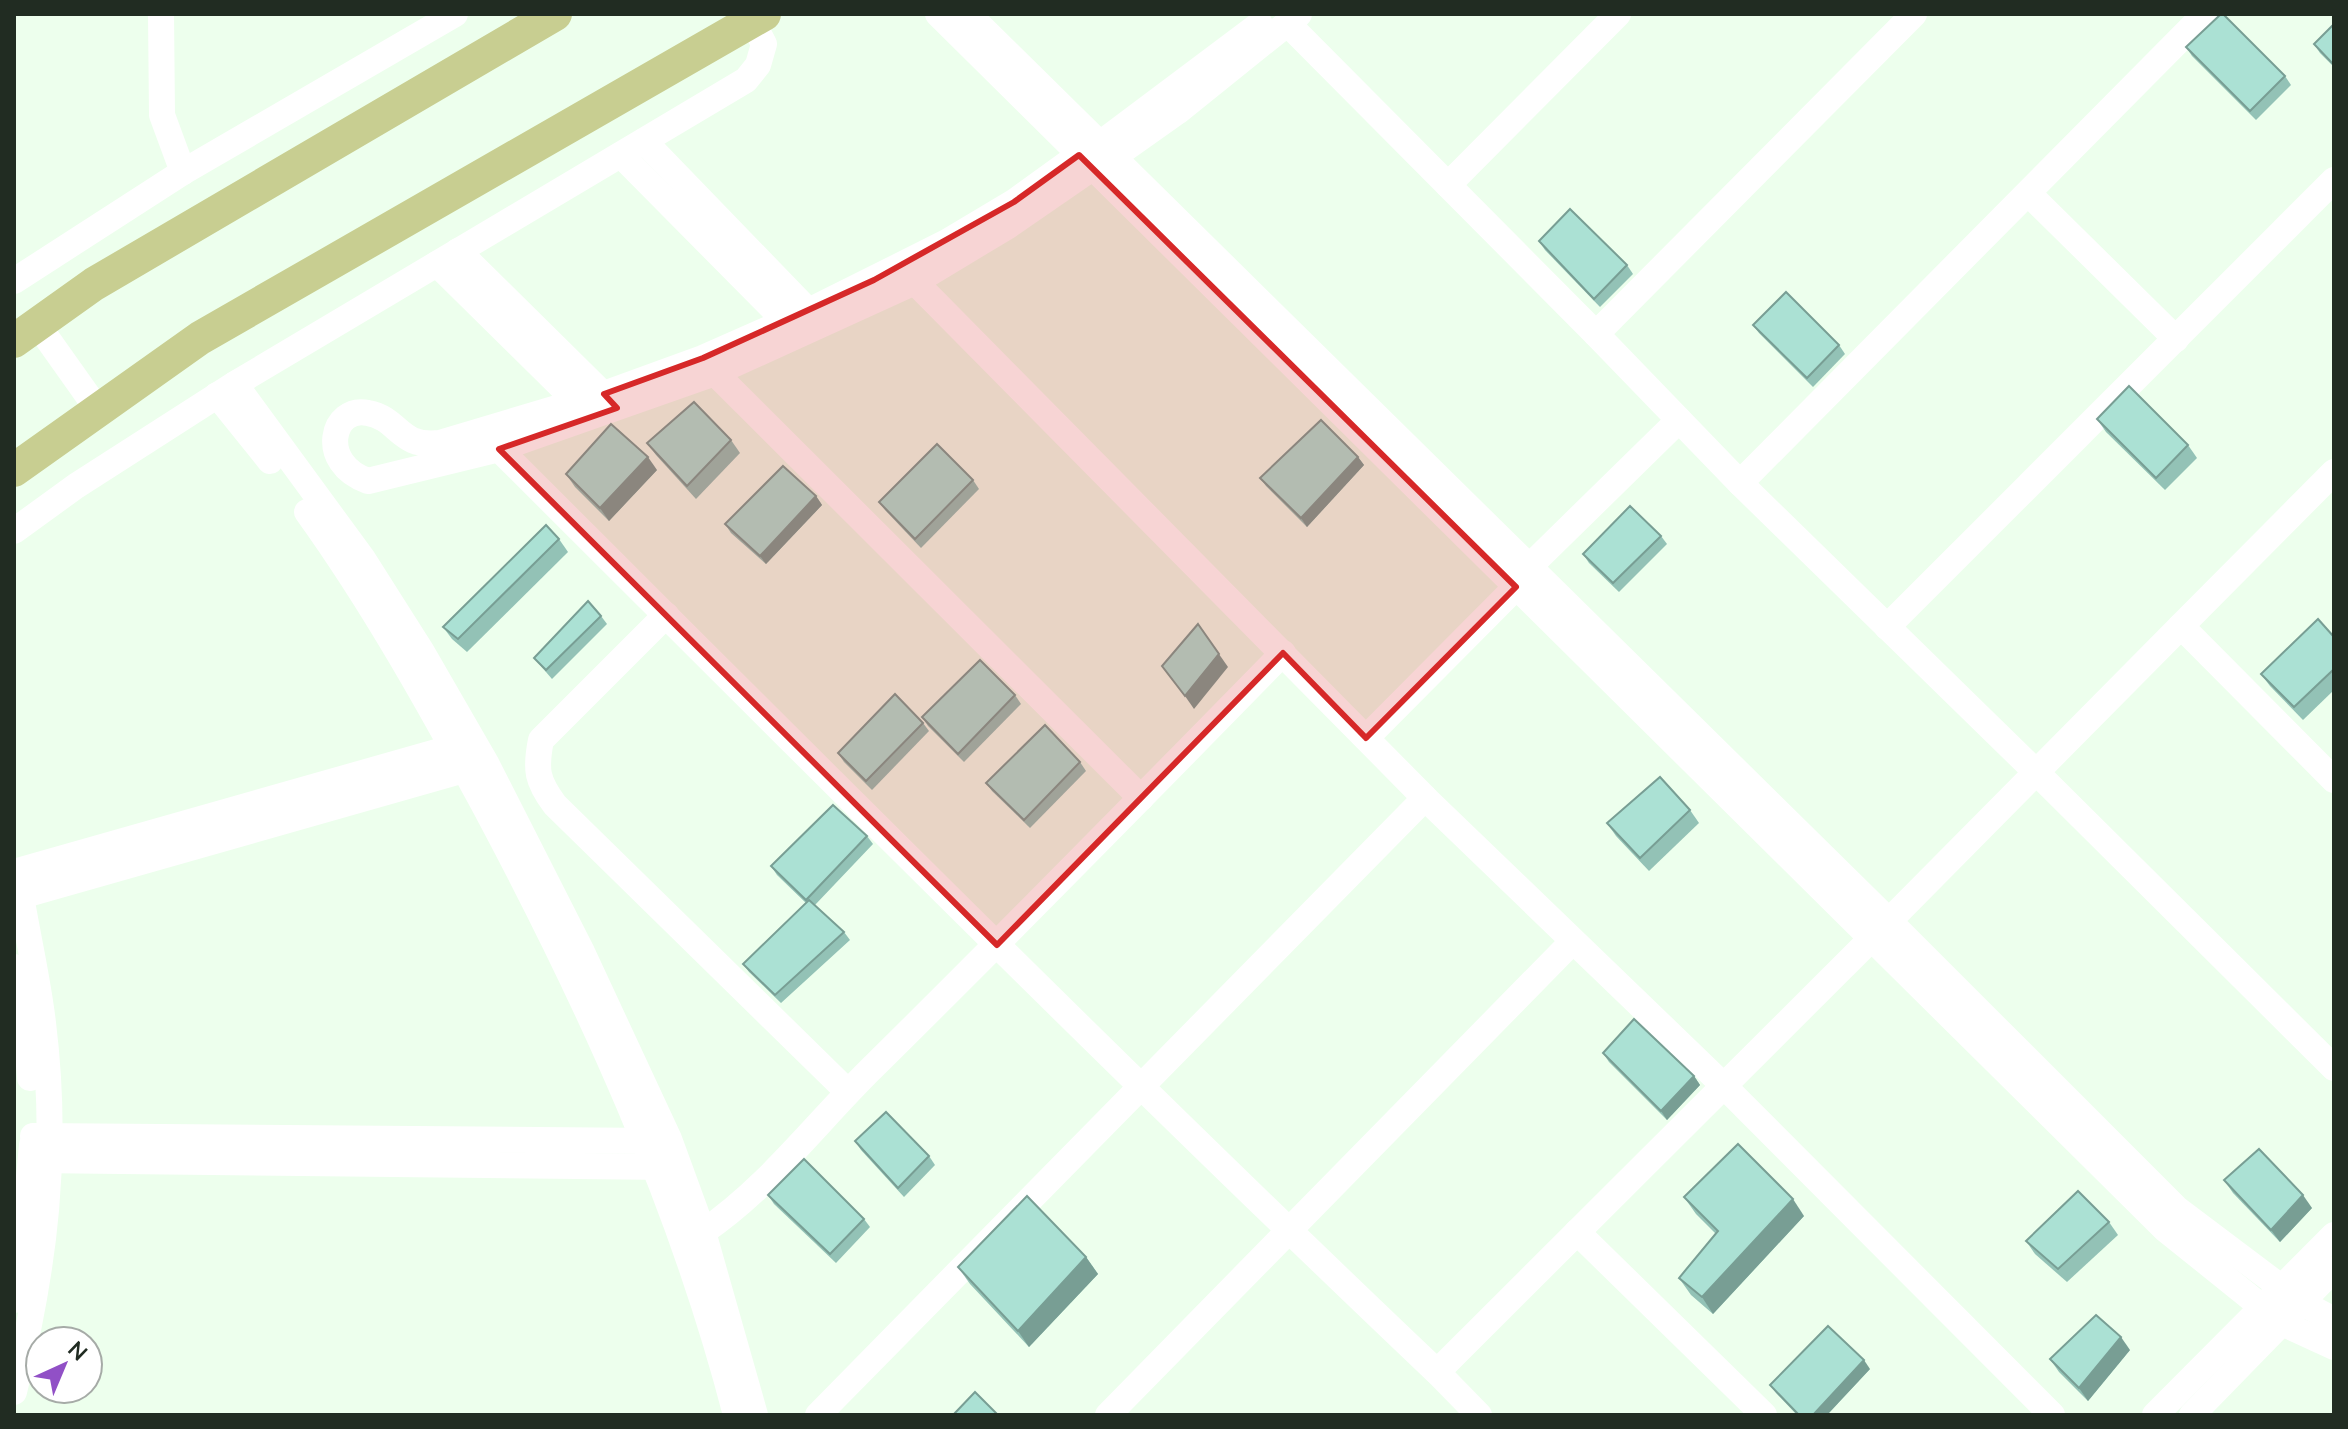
<svg xmlns="http://www.w3.org/2000/svg" width="2348" height="1429" viewBox="0 0 2348 1429" font-family="'Nunito Sans',sans-serif">
<rect width="100%" height="100%" fill="#edffed"/>
<g fill="none" stroke-linecap="round" stroke-linejoin="round">
<!-- minor -->
<g stroke="#fff" stroke-width="26">
<polyline points="161,14 162,115 183,172"/>
<polyline points="938,14 2165,1229 2282,1323 2334,1347"/>
<polyline points="968,14 1889,921 2177,1209 2302,1303 2334,1320"/>
<polyline points="1289,25 1596,334 1740,483 2205,14"/>
<polyline points="644,141 820,323"/>
<polyline points="1100,144 1260,24"/>
<polyline points="621,155 796,332"/>
<path d="M1079 155 1014 202 947 242 809 311 703 358 604 394 440 443C398 448 400 419 368 413 332 405 317 463 368 481L499 449 715 373 915 282 1008 226 1092 168"/>
<polyline points="1112,158 1177,112 1299,14"/>
<polyline points="1448,185 1618,14"/>
<polyline points="2029,194 2176,339"/>
<polyline points="458,251 612,403"/>
<polyline points="437,264 586,411"/>
<polyline points="14,281 183,172 455,14"/>
<polyline points="915,282 1425,798 1724,1086 2052,1415"/>
<polyline points="37,324 98,410"/>
<polyline points="1596,334 1914,14"/>
<polyline points="715,373 1141,798"/>
<polyline points="235,384 363,559 422,652 486,763 582,952 669,1139 703,1232 755,1415"/>
<polyline points="217,395 270,461"/>
<path d="M499 449C810 759 1119 1070 1437 1372L1872 938"/>
<polyline points="2334,472 2181,626 2334,780"/>
<polyline points="1740,483 2036,772 2334,1068"/>
<path d="M307 512C374 605 430 706 485 807 588 1000 681 1202 736 1415"/>
<polyline points="14,531 76,486 235,384 746,80 758,65 764,44 752,21"/>
<polyline points="1530,566 1679,420"/>
<path d="M666 615 541 740C535 770 537 781 555 805L848 1092"/>
<polyline points="1887,627 2334,180"/>
<polyline points="1366,738 1516,587"/>
<polyline points="14,872 468,743"/>
<path d="M14 879 21 896C28 938 38 980 43 1023 59 1153 45 1266 14 1392"/>
<polyline points="14,898 478,766"/>
<polyline points="1889,921 2181,626"/>
<polyline points="14,967 28,1053 30,1078"/>
<polyline points="33,1136 657,1141"/>
<polyline points="32,1160 670,1167"/>
<path d="M703 1232C768 1188 817 1122 872 1068 1011 931 1147 792 1283 653"/>
<polyline points="1577,1232 1764,1415"/>
<polyline points="14,1300 21,1260 32,1145"/>
<polyline points="1437,1372 1479,1415"/>
<polyline points="818,1415 1425,798"/>
<polyline points="1108,1415 1573,941"/>
<polyline points="2155,1415 2334,1235"/>
<polyline points="2192,1415 2334,1269"/>
</g>
<!-- major -->
<g stroke="#c8ce91" stroke-width="34">
<polyline points="14,341 94,284 555,14"/>
<polyline points="14,470 200,338 764,14"/>
</g>
</g>
<!-- wall -->
<g fill="#93c2b6">
<polygon points="2334,24 2334,67 2320,53 2314,44"/>
<polygon points="2186,47 2285,76 2291,85 2256,120 2192,56"/>
<polygon points="1539,241 1627,265 1633,274 1600,307 1545,250"/>
<polygon points="1753,325 1839,345 1845,354 1813,387 1759,333"/>
<polygon points="2097,419 2188,445 2197,458 2165,490 2106,432"/>
<polygon points="731,440 740,453 696,499 656,455 647,443"/>
<polygon points="1358,457 1364,465 1307,527 1266,486 1260,478"/>
<polygon points="657,470 609,521 575,487 566,474"/>
<polygon points="973,480 979,489 921,548 885,510 879,502"/>
<polygon points="816,496 822,505 766,564 731,533 725,524"/>
<polygon points="1661,536 1667,544 1619,592 1589,563 1583,554"/>
<polygon points="559,539 568,552 467,652 452,639 443,627"/>
<polygon points="601,616 607,624 552,679 534,658"/>
<polygon points="2334,637 2334,690 2303,720 2270,686 2261,674"/>
<polygon points="1015,695 1021,704 964,762 928,726 922,717"/>
<polygon points="923,723 929,731 872,790 844,762 838,753"/>
<polygon points="1080,762 1086,771 1030,828 992,791 986,783"/>
<polygon points="1690,810 1699,823 1649,871 1616,836 1607,823"/>
<polygon points="867,836 873,844 815,905 844,932 850,940 781,1003 749,972 743,964 806,903 777,875 771,866"/>
<polygon points="1603,1053 1694,1076 1700,1085 1667,1120 1609,1062"/>
<polygon points="855,1141 929,1156 935,1165 904,1197 861,1150"/>
<polygon points="2224,1180 2312,1208 2280,1242 2233,1193"/>
<polygon points="768,1195 864,1219 870,1227 836,1263 774,1204"/>
<polygon points="1684,1197 1804,1216 1713,1314 1691,1295 1679,1278 1716,1234 1696,1214"/>
<polygon points="2109,1222 2118,1235 2067,1282 2035,1254 2026,1241"/>
<polygon points="1086,1257 1098,1274 1029,1347 970,1284 958,1267"/>
<polygon points="2130,1350 2088,1401 2059,1372 2050,1359"/>
<polygon points="1870,1369 1827,1415 1797,1415 1776,1393 1770,1385"/>
</g>
<!-- shaded-wall -->
<g fill="#789e94">
<polygon points="648,457 657,470 609,521 600,508"/>
<polygon points="1358,457 1364,465 1307,527 1301,518"/>
<polygon points="816,496 822,505 766,564 760,556"/>
<polygon points="1198,624 1228,667 1194,709 1185,696"/>
<polygon points="1694,1076 1700,1085 1667,1120 1661,1111"/>
<polygon points="2303,1195 2312,1208 2280,1242 2271,1230"/>
<polygon points="1793,1199 1804,1216 1713,1314 1702,1297"/>
<polygon points="1086,1257 1098,1274 1029,1347 1018,1331"/>
<polygon points="2121,1337 2130,1350 2088,1401 2079,1388"/>
<polygon points="1864,1360 1870,1369 1827,1415 1813,1415"/>
</g>
<!-- building -->
<g fill="#abe1d4" stroke="#789e94" stroke-width="2">
<polygon points="2221,14 2223,14 2285,76 2250,111 2186,47"/>
<polygon points="2334,24 2334,65 2314,44"/>
<polygon points="1570,209 1627,265 1594,299 1539,241"/>
<polygon points="1786,292 1839,345 1807,378 1753,325"/>
<polygon points="2129,386 2188,445 2156,478 2097,419"/>
<polygon points="694,402 731,440 687,486 647,443"/>
<polygon points="1321,420 1358,457 1301,518 1260,478"/>
<polygon points="611,424 648,457 600,508 566,474"/>
<polygon points="937,444 973,480 915,539 879,502"/>
<polygon points="783,466 816,496 760,556 725,524"/>
<polygon points="1630,506 1661,536 1613,583 1583,554"/>
<polygon points="546,525 559,539 458,639 443,627"/>
<polygon points="588,601 601,616 546,670 534,658"/>
<polygon points="2318,619 2334,637 2334,669 2294,707 2261,674"/>
<polygon points="1198,624 1219,654 1185,696 1162,666"/>
<polygon points="980,660 1015,695 958,754 922,717"/>
<polygon points="895,694 923,723 866,781 838,753"/>
<polygon points="1045,725 1080,762 1024,820 986,783"/>
<polygon points="1660,777 1690,810 1640,858 1607,823"/>
<polygon points="833,805 867,836 806,900 771,866"/>
<polygon points="809,900 844,932 775,995 743,964"/>
<polygon points="1634,1019 1694,1076 1661,1111 1603,1053"/>
<polygon points="886,1112 929,1156 898,1188 855,1141"/>
<polygon points="1738,1144 1793,1199 1702,1297 1679,1278 1718,1231 1684,1197"/>
<polygon points="2259,1149 2303,1195 2271,1230 2224,1180"/>
<polygon points="804,1159 864,1219 830,1254 768,1195"/>
<polygon points="2078,1191 2109,1222 2058,1269 2026,1241"/>
<polygon points="1027,1196 1086,1257 1018,1331 958,1267"/>
<polygon points="2096,1315 2121,1337 2079,1388 2050,1359"/>
<polygon points="1828,1326 1864,1360 1813,1415 1799,1415 1770,1385"/>
<polygon points="975,1392 998,1415 953,1415"/>
</g>
<!-- marked area -->
<path fill="#d62828" fill-opacity="0.2" stroke="#d62828" stroke-width="6" stroke-linejoin="round" d="M1079 155 1516 587 1366 738 1283 653 997 945 499 449 617 408 604 394 703 358 874 280 1014 202Z"/>
<!-- border -->
<rect width="2348" height="1429" fill="none" stroke="#212c22" stroke-width="32"/>
<!-- north arrow -->
<g transform="translate(64 1365) rotate(44)"><circle r="38" fill="#ffffff" stroke="#a6aba7" stroke-width="2"/>
<path d="M0-6L14 30L0 20L-14 30Z" fill="#9150c6"/>
<text y="-12" font-size="22" font-weight="bold" text-anchor="middle" fill="#212c22">N</text>
</g>
</svg>
